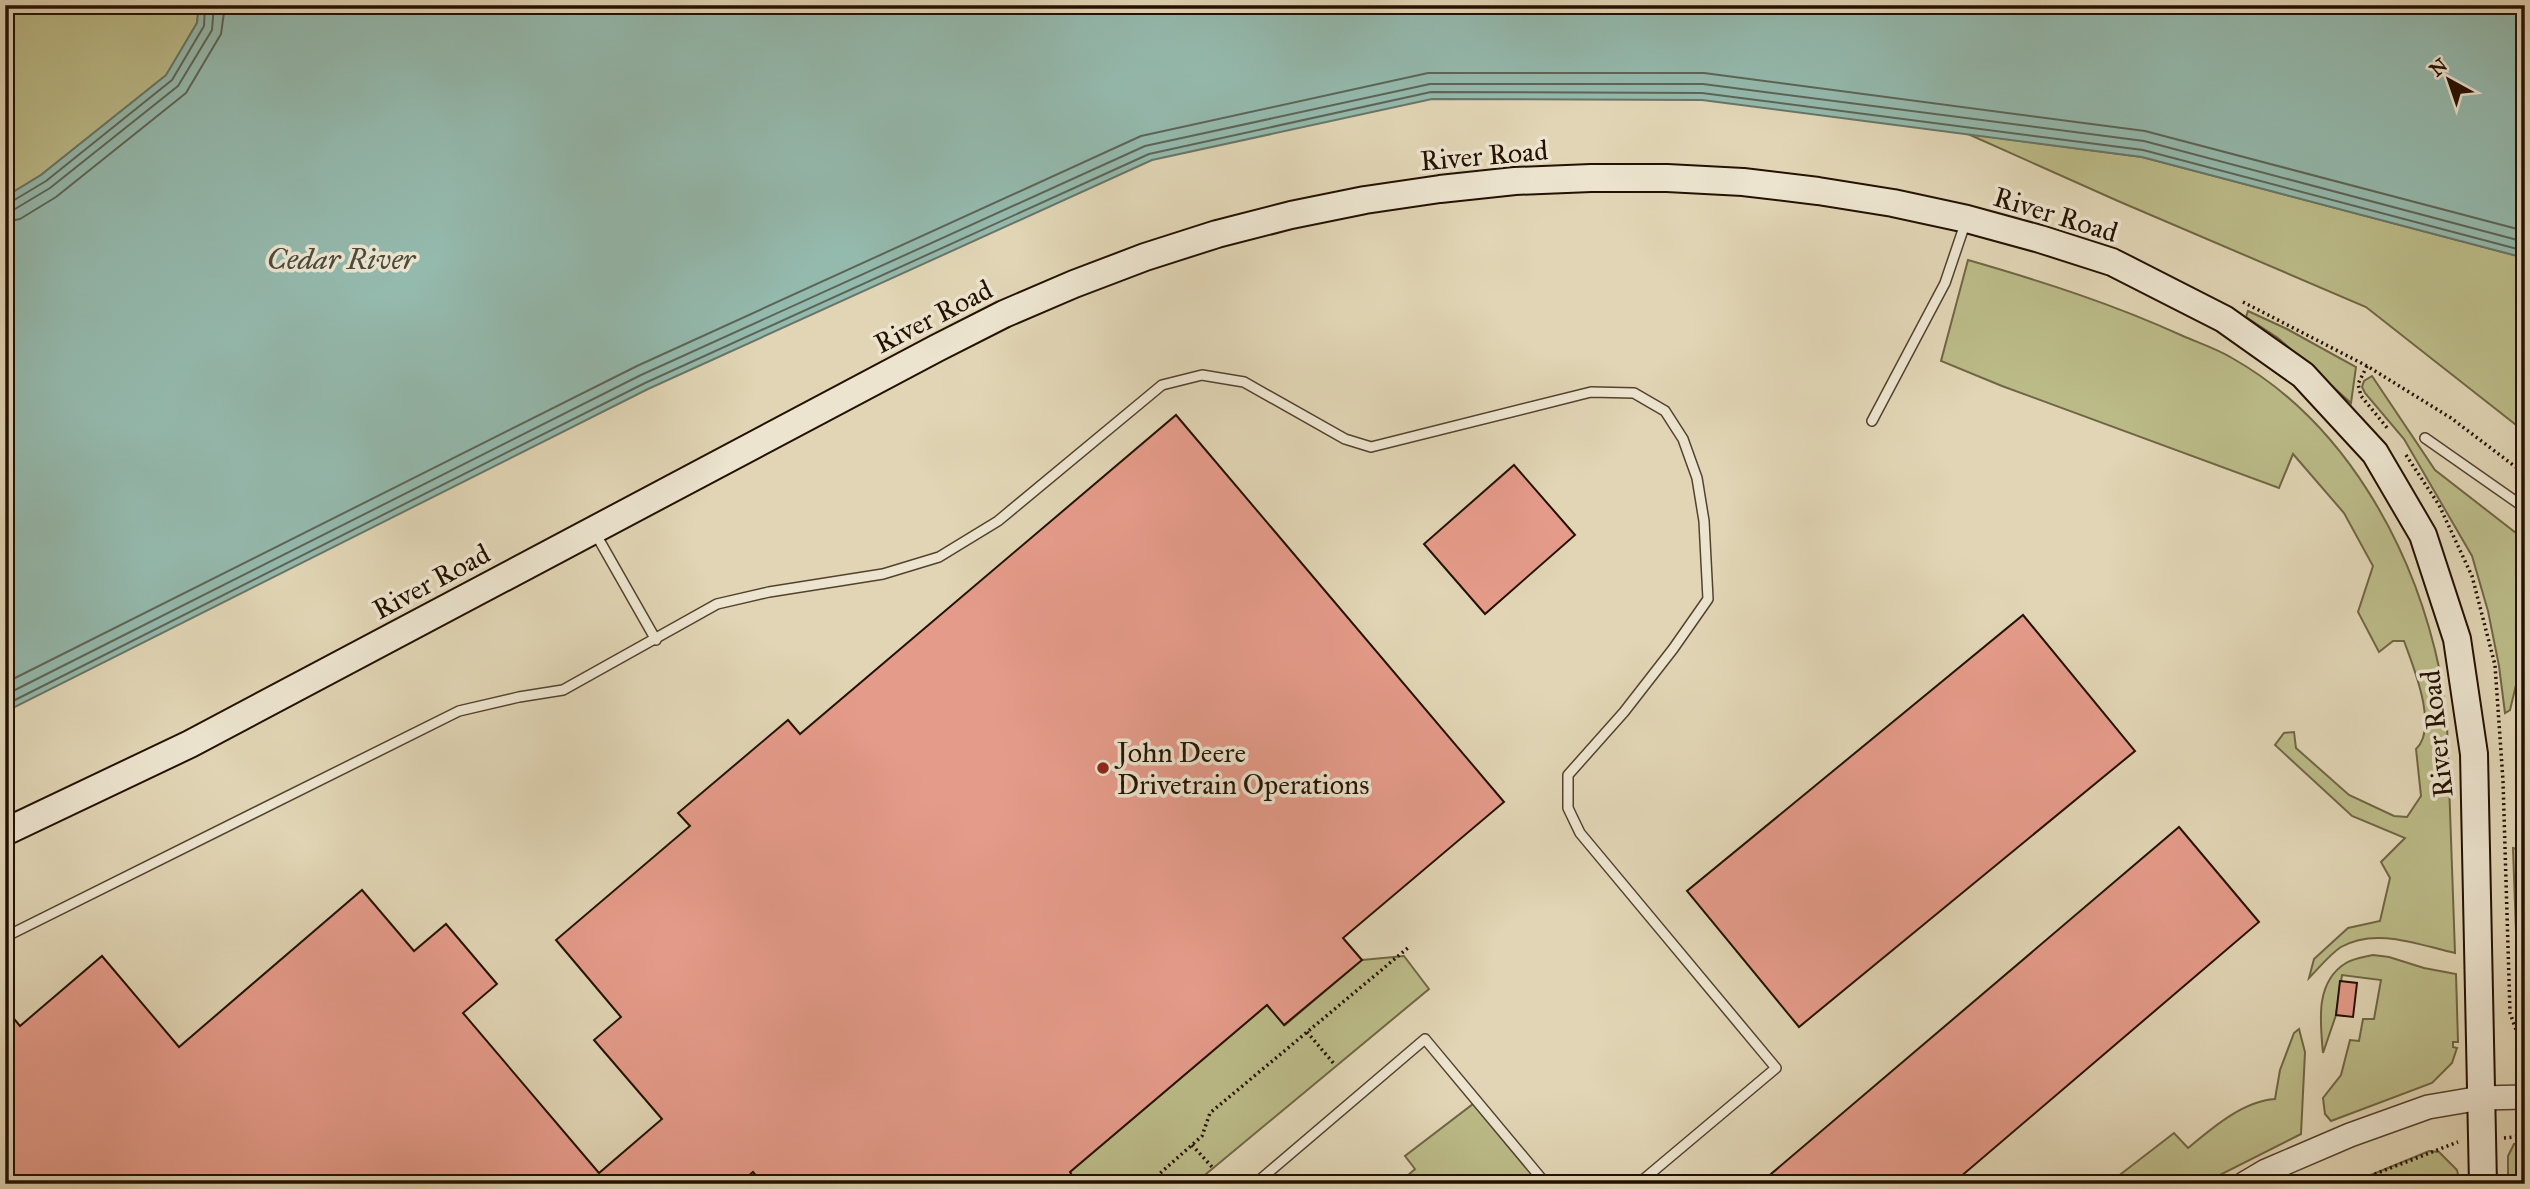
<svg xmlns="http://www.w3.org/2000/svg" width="2530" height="1189" viewBox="0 0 2530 1189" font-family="'IM FELL Great Primer',serif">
<rect width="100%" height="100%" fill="#e1d5b5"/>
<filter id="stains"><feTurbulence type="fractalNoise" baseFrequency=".00286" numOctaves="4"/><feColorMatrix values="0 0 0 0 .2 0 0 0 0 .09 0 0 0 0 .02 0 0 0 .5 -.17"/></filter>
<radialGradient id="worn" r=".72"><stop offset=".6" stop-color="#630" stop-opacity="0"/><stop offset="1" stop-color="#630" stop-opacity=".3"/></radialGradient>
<!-- green -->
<g fill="#bb8" stroke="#706644" stroke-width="2">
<polygon points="5,5 199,5 197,23 167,75 41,175 5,197"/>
<polygon points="1968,134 2142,157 2525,258 2525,432 2366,307 2118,201"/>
<path d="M1968 260C2041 281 2113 304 2183 336 2199 343 2217 349 2232 358 2345 422 2414 547 2440 672L2436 673 2437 678H2441L2447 725 2455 953C2419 945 2376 927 2341 947 2330 954 2319 968 2309 978L2314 959 2348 928 2380 921 2390 878 2381 862 2405 838 2352 816 2275 745 2284 733 2294 732 2296 748 2349 795 2394 816 2407 817 2421 796 2416 749C2439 728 2413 666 2404 641H2393L2379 652 2358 612 2373 566 2344 513 2293 454 2279 488 2002 386 1941 361Z"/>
<polygon points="2248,311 2287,329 2356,367 2351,403 2278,338 2246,317"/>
<polygon points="2372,376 2435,470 2525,540 2525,677 2516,685 2510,710 2505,713 2499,666 2488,611 2472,556 2404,439 2365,393 2362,387 2364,381"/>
<polygon points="2513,848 2525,851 2525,1034 2519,1017"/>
<path d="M2373 955 2389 957 2424 968 2456 974 2458 1042H2453V1047L2457 1048 2452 1063 2432 1083 2331 1121 2325 1114 2323 1098 2341 1075 2350 1040 2359 1041 2363 1019H2374L2381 980 2342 975 2336 1015 2323 1053C2320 1021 2315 982 2346 963 2354 958 2364 957 2373 955Z"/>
<polygon points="1404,956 1429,989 1194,1184 1077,1184 1070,1172 1267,1005 1285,1025 1362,960"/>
<path d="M2299 1029 2305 1052 2301 1134 2202 1184H2108L2174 1133 2188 1148C2212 1128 2243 1101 2275 1099L2280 1070 2294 1033Z"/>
<polygon points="1477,1101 1546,1184 1398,1184 1415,1169 1405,1156"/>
<polygon points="2514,1144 2525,1144 2525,1184 2508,1184 2508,1156"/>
<polygon points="2429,1151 2439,1152 2457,1170 2460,1184 2349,1184"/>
</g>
<!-- water -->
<polygon fill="#94b9ad" stroke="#677668" stroke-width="2" points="199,5 2525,5 2525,258 2142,157 1702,100 1432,99 1152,160 648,389 5,712 5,197 41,175 166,75 197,23"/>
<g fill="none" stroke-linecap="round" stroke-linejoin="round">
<!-- shore -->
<g stroke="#5c6557" stroke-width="2">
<polyline points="5,202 11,202 46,181 172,80 204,26 205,5"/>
<polyline points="5,211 15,209 50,188 178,86 212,30 214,5"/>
<polyline points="5,222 20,219 56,197 186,93 221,34 225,5"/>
<polyline points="5,683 637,366 1141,136 1428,73 1704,73 2145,131 2525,231"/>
<polyline points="5,695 641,375 1145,146 1430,84 1703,84 2144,141 2525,242"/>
<polyline points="5,705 645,383 1149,154 1431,92 1702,93 2143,150 2525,251"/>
</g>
</g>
<!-- building -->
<g fill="#e59b8a" stroke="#241101" stroke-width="2">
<polygon points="1176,415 1504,802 1343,938 1362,960 1284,1025 1267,1005 1070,1172 1077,1184 763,1184 753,1172 739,1184 5,1184 5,1008 20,1026 102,956 179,1047 362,890 414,951 446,924 497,984 463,1013 599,1173 662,1119 594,1040 621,1017 556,940 690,826 678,813 788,720 800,734"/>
<polygon points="1514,465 1575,535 1485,614 1424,544"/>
<polygon points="2023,615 2135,751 1799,1027 1687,891"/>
<polygon points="2179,827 2259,922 1952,1184 1779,1184 1771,1174"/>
<polygon points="2340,981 2357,983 2353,1017 2336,1015"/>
</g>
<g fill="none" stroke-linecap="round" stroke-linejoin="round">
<!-- service casing -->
<g stroke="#53422e" stroke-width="12">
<g id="service">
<polyline points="1872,421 1945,283 1966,221"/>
<polyline points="2425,438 2525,508"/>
<polyline points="594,531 656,640"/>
<polyline points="5,937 459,711 519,697 563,690 717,604 769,592 883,574 939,557 998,521 1162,385 1202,375 1244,382 1345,439 1371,447 1591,392 1634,393 1665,411 1683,439 1697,478 1704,521 1708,599 1673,649 1624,712 1568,775 1568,808 1580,833 1776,1068 1638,1184"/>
<polyline points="1255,1184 1425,1039 1546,1184"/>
</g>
</g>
<!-- tertiary casing -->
<g stroke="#53422e" stroke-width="26">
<polyline id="tertiary" points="2244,1184 2266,1171 2350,1135 2428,1107 2481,1098 2525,1097"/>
</g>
<!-- secondary casing -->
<g stroke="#241101" stroke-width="30">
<polyline id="secondary" points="5,832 190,744 937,348 1004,314 1074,284 1145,257 1217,234 1291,215 1365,200 1440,189 1515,181 1591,178 1667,178 1743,182 1818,191 1893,203 1967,219 2040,239 2112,262 2224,319 2303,375 2375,453 2423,535 2457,639 2474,754 2483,1184"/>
</g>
<!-- path -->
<g stroke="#241101" stroke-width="3.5" stroke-dasharray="2 3.5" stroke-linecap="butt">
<polyline points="2243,302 2367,366 2451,418 2525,474"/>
<polyline points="2367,366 2358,384 2361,396 2388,429"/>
<polyline points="2406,455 2439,505 2472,576 2495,665 2503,781 2510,1013 2519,1038 2525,1044"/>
<polyline points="1307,1032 1335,1065"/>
<polyline points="2504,1138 2525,1136"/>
<polyline points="1192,1145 1213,1168"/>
<polyline points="1148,1184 1202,1136 1210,1113 1409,947"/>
<polyline points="2349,1184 2458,1142"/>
</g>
<!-- service -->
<use href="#service" stroke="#ece4cf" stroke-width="9"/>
<!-- tertiary -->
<use href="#tertiary" stroke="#ece4cf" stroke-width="23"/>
<!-- secondary -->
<use href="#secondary" stroke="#ece4cf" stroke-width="26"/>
</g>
<!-- markers -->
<circle fill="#8f2418" stroke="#ece4cf" stroke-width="2.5" cx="1103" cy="768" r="7"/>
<g text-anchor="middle" stroke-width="7" stroke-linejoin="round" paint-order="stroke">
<!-- street labels -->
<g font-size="28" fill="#241101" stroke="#ece4cf">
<text transform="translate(1484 155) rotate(-5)" y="10">River Road</text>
<text transform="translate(2056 214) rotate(17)" y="10">River Road</text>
<text transform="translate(933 316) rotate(-27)" y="10">River Road</text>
<text transform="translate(431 581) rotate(-28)" y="10">River Road</text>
<text transform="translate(2436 734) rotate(-96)" y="10">River Road</text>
</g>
<!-- poi labels -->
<g font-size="28" fill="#241101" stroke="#ece4cf" text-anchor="start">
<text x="1117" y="762">John Deere<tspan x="1117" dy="32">Drivetrain Operations</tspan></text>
</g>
<!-- water labels -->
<g font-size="30" font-style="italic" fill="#4b4c3d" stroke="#ece4cf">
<text x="341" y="269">Cedar River</text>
</g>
</g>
<!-- margin -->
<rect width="2530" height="1189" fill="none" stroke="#e1d5b5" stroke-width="28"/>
<rect x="7" y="7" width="2516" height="1175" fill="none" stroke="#241101" stroke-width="3.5"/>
<rect x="14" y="14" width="2502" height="1161" fill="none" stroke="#241101" stroke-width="2"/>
<!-- north arrow -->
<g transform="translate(2449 80) rotate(320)" stroke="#ece4cf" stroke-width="5" paint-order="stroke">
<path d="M0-5L12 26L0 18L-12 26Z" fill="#241101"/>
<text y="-10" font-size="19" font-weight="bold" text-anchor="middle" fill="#241101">N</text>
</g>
<rect width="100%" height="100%" filter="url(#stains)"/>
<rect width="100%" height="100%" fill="url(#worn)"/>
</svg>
